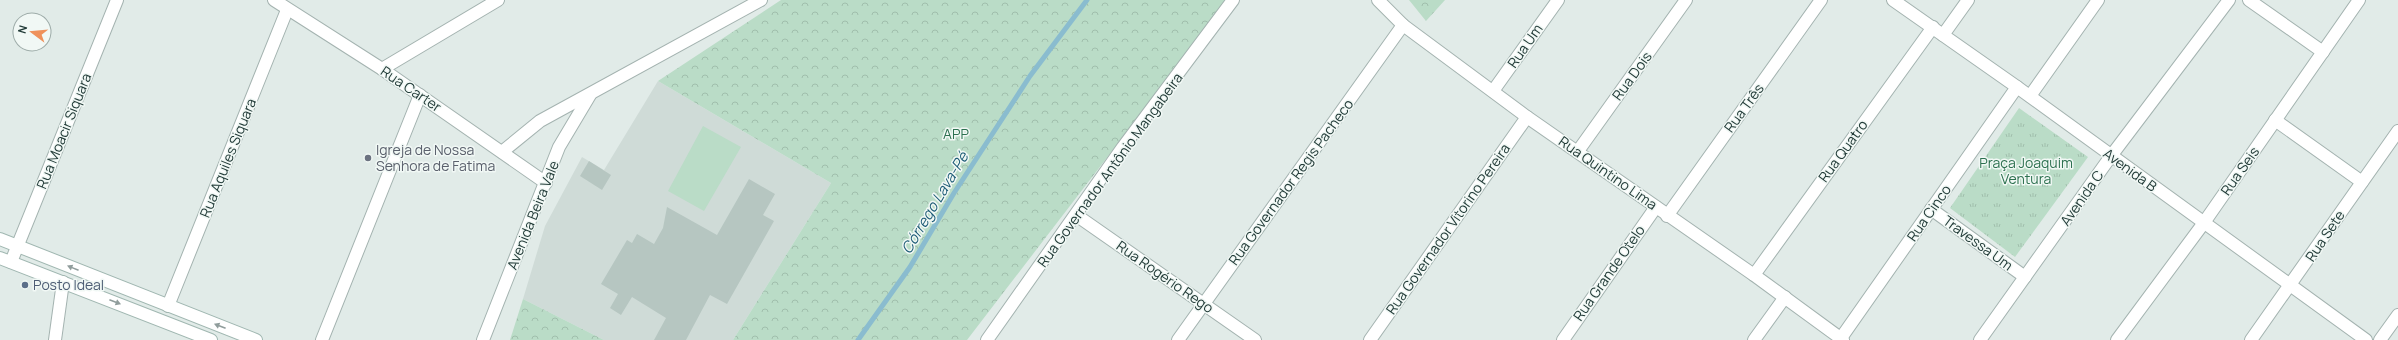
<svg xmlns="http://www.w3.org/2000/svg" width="2398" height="340" viewBox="0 0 2398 340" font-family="Manrope,sans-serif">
<defs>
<pattern id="forest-crowns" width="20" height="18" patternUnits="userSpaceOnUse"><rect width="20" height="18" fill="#badcc7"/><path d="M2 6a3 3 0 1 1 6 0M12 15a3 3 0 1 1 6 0" fill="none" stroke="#a0beac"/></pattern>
<pattern id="park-tufts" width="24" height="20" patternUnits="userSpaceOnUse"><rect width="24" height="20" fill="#badcc7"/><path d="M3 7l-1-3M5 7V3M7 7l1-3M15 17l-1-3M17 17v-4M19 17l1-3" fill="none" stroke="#a0beac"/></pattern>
</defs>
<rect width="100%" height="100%" fill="#e1ebe8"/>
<!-- built -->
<polygon fill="#cfdbd7" points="658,81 831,183 733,340 604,340 523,299 545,226 582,157 604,170"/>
<!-- forest -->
<g fill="url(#forest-crowns)">
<polygon points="781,0 1228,0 967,340 733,340 831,183 658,81"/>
<polygon points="1409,0 1445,0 1426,21"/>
<polygon points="523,299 604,340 510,340"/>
</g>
<!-- park -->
<polygon fill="url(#park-tufts)" points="2019,108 2088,157 2015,257 1950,208"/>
<!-- garden -->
<polygon fill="#badcc7" points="703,126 741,147 704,211 668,191"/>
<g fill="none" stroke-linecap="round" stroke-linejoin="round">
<!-- stream -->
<polyline stroke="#8abccf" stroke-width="5" points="858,340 910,267 954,193 1030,76 1087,0"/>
</g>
<!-- building -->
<g fill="#b6c6c1">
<polygon points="589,161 611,175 602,190 580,176"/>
<polygon points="749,179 775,194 763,215 774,221 727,304 710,295 686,340 654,340 666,318 632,297 621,315 610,308 618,294 601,284 627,240 632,243 637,234 654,244 663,228 667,207 717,235"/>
</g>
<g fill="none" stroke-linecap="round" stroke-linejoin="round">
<!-- street casing -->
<g stroke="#a4b3b0" stroke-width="14">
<g id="street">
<polyline points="274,0 382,69 546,183"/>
<polyline points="1378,0 1403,25 1527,117 1754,275 1843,340"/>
<polyline points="1893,0 2017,87 2366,340"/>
<polyline points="2249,0 2323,52"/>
<polyline points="1943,35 1968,0"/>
<polyline points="382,69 498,0"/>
<polyline points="1493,91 1558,0"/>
<polyline points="2030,96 2098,0"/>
<polyline points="2275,120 2362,182"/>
<polyline points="1578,151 1686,0"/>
<polyline points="502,152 540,121 761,0"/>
<polyline points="1931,209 2025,277"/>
<polyline points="1076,215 1255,340"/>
<polyline points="1667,216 1821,0"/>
<polyline points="11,262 117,0"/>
<polyline points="1754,275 1933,27"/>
<polyline points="168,306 287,10"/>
<polyline points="1841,338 2017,87"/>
<polyline points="55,340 63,282"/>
<polyline points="322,340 420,95"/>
<polyline points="483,340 559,147 590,95"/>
<polyline points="987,340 1123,147 1233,0"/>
<polyline points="1178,340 1403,25"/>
<polyline points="1370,340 1527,117"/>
<polyline points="1563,340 1656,207"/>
<polyline points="1754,340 1785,297"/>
<polyline points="1980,340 2111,156 2229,0"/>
<polyline points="2117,340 2203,224 2359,0"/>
<polyline points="2251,340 2398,131"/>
<polyline points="2380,340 2398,315"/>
</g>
</g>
<!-- secondary casing -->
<g stroke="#a0b7b1" stroke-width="14">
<g id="secondary">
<polyline points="0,239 256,340"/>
<polyline points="0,258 211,340"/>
</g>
</g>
<!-- street -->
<use href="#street" stroke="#fff" stroke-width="12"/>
<!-- secondary -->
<use href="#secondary" stroke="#fff" stroke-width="12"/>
</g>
<!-- one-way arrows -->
<defs><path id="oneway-solid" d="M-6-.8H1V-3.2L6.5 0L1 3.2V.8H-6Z"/></defs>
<g fill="#909d9c">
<use href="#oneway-solid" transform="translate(73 268) rotate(-158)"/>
<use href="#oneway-solid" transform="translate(115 302) rotate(21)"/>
<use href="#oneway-solid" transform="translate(220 326) rotate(-159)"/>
</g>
<!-- markers -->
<circle fill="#6b7280" stroke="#f1f8f5" stroke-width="1.5" cx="368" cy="158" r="4"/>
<circle fill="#5c6f8a" stroke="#f1f8f5" stroke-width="1.5" cx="25" cy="285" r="4"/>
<g text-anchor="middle" stroke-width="3" stroke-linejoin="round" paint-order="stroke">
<!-- street labels -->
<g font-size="14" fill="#223b38" stroke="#f1f8f5">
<text transform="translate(1525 46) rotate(-55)" y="5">Rua Um</text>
<text transform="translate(1632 76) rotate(-54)" y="5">Rua Dois</text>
<text transform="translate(411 89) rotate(34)" y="5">Rua Carter</text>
<text transform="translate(1744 108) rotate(-54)" y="5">Rua Três</text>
<text transform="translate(64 131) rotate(-68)" y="5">Rua Moacir Siquara</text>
<text transform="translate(1843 151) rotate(-54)" y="5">Rua Quatro</text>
<text transform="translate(228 158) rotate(-68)" y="5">Rua Aquiles Siquara</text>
<text transform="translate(1110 170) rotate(-54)" y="5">Rua Governador Antônio Mangabeira</text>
<text transform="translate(2130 170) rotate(36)" y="5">Avenida B</text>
<text transform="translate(2240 171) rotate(-55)" y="5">Rua Seis</text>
<text transform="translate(1608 173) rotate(35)" y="5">Rua Quintino Lima</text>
<text transform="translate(1291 182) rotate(-54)" y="5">Rua Governador Regis Pacheco</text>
<text transform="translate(2082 198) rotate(-55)" y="5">Avenida C</text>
<text transform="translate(1929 213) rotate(-55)" y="5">Rua Cinco</text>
<text transform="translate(533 215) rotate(-68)" y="5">Avenida Beira Vale</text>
<text transform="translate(1448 229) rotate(-55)" y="5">Rua Governador Vitorino Pereira</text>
<text transform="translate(2325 236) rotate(-56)" y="5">Rua Sete</text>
<text transform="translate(1978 243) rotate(36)" y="5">Travessa Um</text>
<text transform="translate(1609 273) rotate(-55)" y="5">Rua Grande Otelo</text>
<text transform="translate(1165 277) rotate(35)" y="5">Rua Rogério Rego</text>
</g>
<!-- park labels -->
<g font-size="14" fill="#2d7150" stroke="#f1f8f5">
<text x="956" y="139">APP</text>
<text x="2026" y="168">Praça Joaquim<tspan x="2026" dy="16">Ventura</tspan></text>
</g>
<!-- worship labels -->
<g font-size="14" fill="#5b616d" stroke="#f1f8f5" text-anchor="start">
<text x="376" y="155">Igreja de Nossa<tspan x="376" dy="16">Senhora de Fatima</tspan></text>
</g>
<!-- service labels -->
<g font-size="14" fill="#4e5e75" stroke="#f1f8f5" text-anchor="start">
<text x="33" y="290">Posto Ideal</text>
</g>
<!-- water labels -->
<g font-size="15" font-style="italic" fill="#1d5c76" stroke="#f1f8f5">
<text transform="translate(935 203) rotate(-59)" y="5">Córrego Lava-Pé</text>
</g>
</g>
<!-- north arrow -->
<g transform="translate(32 32) rotate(286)"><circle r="19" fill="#f1f8f5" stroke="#9eaca9"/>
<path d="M0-3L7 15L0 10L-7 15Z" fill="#ef915b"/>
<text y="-6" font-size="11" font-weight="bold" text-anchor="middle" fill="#223b38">N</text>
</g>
</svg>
